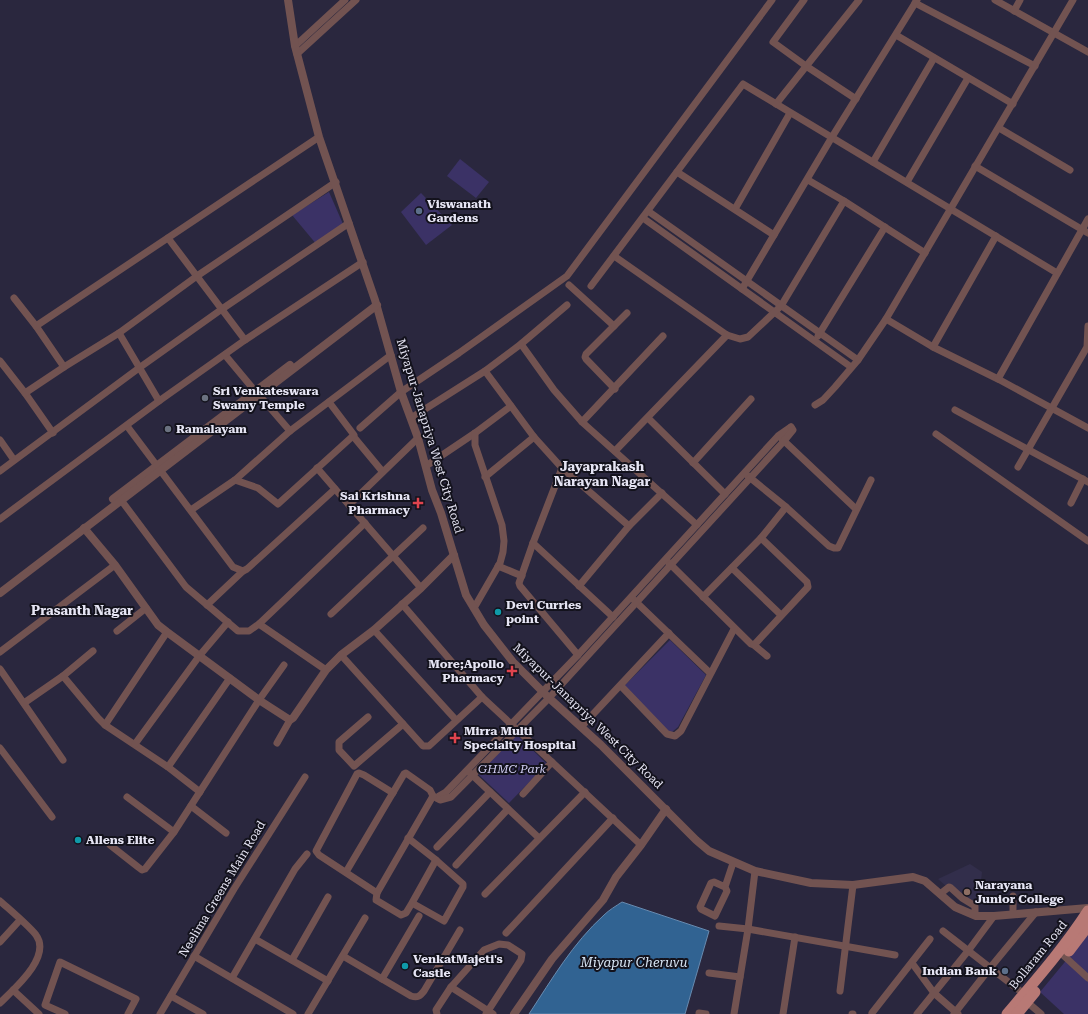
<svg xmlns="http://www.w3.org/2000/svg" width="1088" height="1014" viewBox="0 0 1088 1014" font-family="'Roboto Serif',serif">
<rect width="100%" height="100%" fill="#2a273e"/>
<!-- built -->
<polygon fill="#322e4b" points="970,864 982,872 978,909 969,906 938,879"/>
<!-- green -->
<g fill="#3b3266">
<polygon points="460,159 489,182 476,198 447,176"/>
<polygon points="329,192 343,224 317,245 292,215"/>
<polygon points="421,193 452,225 426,245 401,212"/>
<polygon points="670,640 706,675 678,727 672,732 669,732 624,686"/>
<polygon points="516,734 547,764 509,803 478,774"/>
<polygon points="1088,934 1088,1014 1064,1014 1040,992"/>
</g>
<!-- water -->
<path fill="#316392" stroke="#678aaf" d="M622 902 709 931 685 1014H529C552 979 573 943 604 915 609 910 616 906 622 902Z"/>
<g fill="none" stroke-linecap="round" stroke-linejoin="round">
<!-- minor -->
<g stroke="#725351" stroke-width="7">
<polyline points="804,0 773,42 806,66 856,99"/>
<polyline points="995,0 1088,52"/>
<polyline points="915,3 1035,66"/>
<polyline points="1014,11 1020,0"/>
<polyline points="896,35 1013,104"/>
<polyline points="295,46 345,0"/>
<polyline points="297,54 356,0"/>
<polyline points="776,104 859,0"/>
<polyline points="999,128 1070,170"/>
<polyline points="873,162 934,58"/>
<polyline points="975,166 1088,233"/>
<polyline points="677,172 774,235"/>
<polyline points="808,180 844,201 925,253"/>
<polyline points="907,182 968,78"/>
<polyline points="735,209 790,113"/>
<polyline points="648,211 858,360"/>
<polyline points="643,218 851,367"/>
<polyline points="168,238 245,340"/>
<polyline points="614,256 727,335 740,339 748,337 781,306 844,201"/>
<polyline points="569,285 614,326 586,354 585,357 586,359 615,389"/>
<polyline points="591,286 743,84 1057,273"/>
<polyline points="742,289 832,137 917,0"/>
<polyline points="14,298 36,326 64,367"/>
<polyline points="886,319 933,347 998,379 1088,428"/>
<polyline points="36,326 319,137"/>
<polyline points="614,326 627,313"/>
<polyline points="119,333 159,401"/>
<polyline points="818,336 885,227"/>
<polyline points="521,344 554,390 582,422 697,525"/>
<polyline points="933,347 996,236"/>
<polyline points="225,355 255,391"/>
<polyline points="0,361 25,393 53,433"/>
<polyline points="485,371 534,437 562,468 629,526"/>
<polyline points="998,379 1088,219"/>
<polyline points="25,393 64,367 119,333 197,276 336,182"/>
<polyline points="259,395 290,431"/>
<polyline points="815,405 823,400 835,387 858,360 886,319 1073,0"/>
<polyline points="955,410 1088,482"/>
<polyline points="411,418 485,371 521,344 567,305"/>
<polyline points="648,418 725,494"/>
<polyline points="582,422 663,336"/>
<polyline points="127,426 233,567 243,571 247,569 335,489"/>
<polyline points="360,428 401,392 459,353 567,276 772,0"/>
<polyline points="936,434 1088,541"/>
<polyline points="353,436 382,471"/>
<polyline points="782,439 856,509"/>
<polyline points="0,440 14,460"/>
<polyline points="615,451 727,335"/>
<polyline points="693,463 751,399"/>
<polyline points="426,466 475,433 511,406"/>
<polyline points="1018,467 1087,347 1088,326"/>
<polyline points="317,468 421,588"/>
<polyline points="562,468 533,543 519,583 520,586 578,655"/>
<polyline points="0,471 139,368 222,309 349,223"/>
<polyline points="748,476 786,507 829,546 834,548 838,548 871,480"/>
<polyline points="485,477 534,437"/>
<polyline points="235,480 258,488 278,504 354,435 329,402"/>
<polyline points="121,500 186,587 238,631 249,631 259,624 365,523"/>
<polyline points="1071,503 1083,479"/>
<polyline points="349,505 418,438"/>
<polyline points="191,510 235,480 290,431 391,355"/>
<polyline points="0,519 159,401 245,340 363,262"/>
<polyline points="533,543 613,617"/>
<polyline points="668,562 751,644 754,645 767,656"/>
<polyline points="498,566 522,576"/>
<polyline points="732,568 781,615"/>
<polyline points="579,586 629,526 662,493"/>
<polyline points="703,597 761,538 786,507"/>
<polyline points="634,600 710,673"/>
<polyline points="402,604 482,697 641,845"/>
<polyline points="207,605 243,571"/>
<polyline points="474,608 500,563 503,552 504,541 502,525 475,445 475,433"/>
<polyline points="331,614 423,528"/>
<polyline points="259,624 326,670"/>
<polyline points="374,630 456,720"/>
<polyline points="117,631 146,608"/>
<polyline points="754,645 808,587 807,582 761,538"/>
<polyline points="0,652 115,565"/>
<polyline points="341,655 423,746 429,746 482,697"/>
<polyline points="0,669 63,760"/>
<polyline points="63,676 98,718 105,725 168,767 200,792"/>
<polyline points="621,686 667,734 675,736 681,731 734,629"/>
<polyline points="24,703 63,676 93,651"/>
<polyline points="368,717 339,742 339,750 354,766 403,724"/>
<polyline points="105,725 167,632"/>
<polyline points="582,726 669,633"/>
<polyline points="277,743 290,720"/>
<polyline points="135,744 200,655 228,622"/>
<polyline points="0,748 52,817"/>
<polyline points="168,767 230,678"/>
<polyline points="470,773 539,838"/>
<polyline points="523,794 552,762"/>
<polyline points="127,797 174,832"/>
<polyline points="437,798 439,796 446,792 578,655 778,436 791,427"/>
<polyline points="191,806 226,833"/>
<polyline points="408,838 436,860"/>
<polyline points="110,845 138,867 142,870 145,869 174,832 259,700 284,665"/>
<polyline points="437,847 490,792"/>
<polyline points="456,865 508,809"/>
<polyline points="346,872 404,774 406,773 430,790 433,796 440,800 451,797 549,698 784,441 793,430 791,427"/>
<polyline points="725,887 714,882 711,883 700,907 701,909 715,916 727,891 725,887 733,863"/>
<polyline points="377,893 319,855 316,851 357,774 359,773 364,775 393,793"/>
<polyline points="485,894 585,792"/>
<polyline points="940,894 949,887 951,888 962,898 975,906 975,915"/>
<polyline points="1013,896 1013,914"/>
<path d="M0 901C10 910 28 925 36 935 52 957 14 989 0 1003"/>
<polyline points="412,903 436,860 463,884 463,887 444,921 412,903 406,913 401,915 376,900 377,893 433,796"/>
<polyline points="719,926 748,929 895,955"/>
<polyline points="943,931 1024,994"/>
<polyline points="506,933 613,818"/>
<polyline points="255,939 328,981"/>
<polyline points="0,942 20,920"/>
<polyline points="194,956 293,1014"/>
<path d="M343 956 411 996C418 998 420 996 424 991L460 930"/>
<polyline points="1064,956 1088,978"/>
<polyline points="292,960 328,897"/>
<polyline points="912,963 934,993 958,1014"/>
<polyline points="709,973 740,977"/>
<polyline points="232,978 295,869 307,854"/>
<polyline points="382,979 419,916"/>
<polyline points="451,987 493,1014"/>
<polyline points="13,990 39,1014"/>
<polyline points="840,991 853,885"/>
<polyline points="171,996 203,1014"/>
<polyline points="1027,1002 1041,1014"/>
<polyline points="699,1013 706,1014"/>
<polyline points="872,1013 930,939"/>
<polyline points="65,1014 45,1005 60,962 136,999 128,1014"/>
<polyline points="160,1014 234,889 305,777"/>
<polyline points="308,1014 365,918"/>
<polyline points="437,1014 436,1010 451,987 484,950 499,944 508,945 522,954 521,960 486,1014"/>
<polyline points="734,1014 748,929 755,871"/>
<polyline points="783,1014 795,937"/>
<polyline points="852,1014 853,1014"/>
<polyline points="917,1014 968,951 994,916"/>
<polyline points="954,1014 990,968 1036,912"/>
</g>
<!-- tertiary -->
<g stroke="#725351" stroke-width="8">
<polyline points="288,0 295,46 319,137 375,300 401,392 418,438 432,490 441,513 466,595 484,625 513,662 549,698 601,745 696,840 709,851 755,871 811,883 853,885 913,877 925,881 955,907 976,916 994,916 1088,908"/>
<polyline points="113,499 290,365"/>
<polyline points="84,528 115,565 158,625 167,632 259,700 290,720 293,718 326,670 341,655 374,630 421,588 454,555"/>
<polyline points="0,593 377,305"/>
<polyline points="514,1014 552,959 603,900 616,877 641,845 666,809"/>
</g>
<!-- primary -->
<g stroke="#b87975" stroke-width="11">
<polyline points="1069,951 1088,926"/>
<path d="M1007 1014C1035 981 1064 948 1088 911"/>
<polyline points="1017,1014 1035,992"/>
</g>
</g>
<!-- markers -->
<g fill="#5c6f8a" stroke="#13121c" stroke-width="1.5">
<circle cx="419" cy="211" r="4"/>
<circle cx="1005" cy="971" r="4"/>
</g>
<g fill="#6b7280" stroke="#13121c" stroke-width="1.5">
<circle cx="205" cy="398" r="4"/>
<circle cx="168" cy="429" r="4"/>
</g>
<g fill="#e0444e" stroke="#13121c" stroke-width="1.5">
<path d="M416 497h4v4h4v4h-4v4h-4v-4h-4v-4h4z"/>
<path d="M510 665h4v4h4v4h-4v4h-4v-4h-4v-4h4z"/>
<path d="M453 732h4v4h4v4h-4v4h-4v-4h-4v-4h4z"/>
</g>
<g fill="#0f9aa8" stroke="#13121c" stroke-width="1.5">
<circle cx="498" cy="612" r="4"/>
<circle cx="78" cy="840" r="4"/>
<circle cx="405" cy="966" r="4"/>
</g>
<circle fill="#8d6e63" stroke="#13121c" stroke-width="1.5" cx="967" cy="892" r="4"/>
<g text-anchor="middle" stroke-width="4" stroke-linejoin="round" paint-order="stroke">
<!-- poi labels -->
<g font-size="12" font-weight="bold" fill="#e6e5f4" stroke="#13121c" text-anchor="start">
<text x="427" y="208">Viswanath<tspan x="427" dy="14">Gardens</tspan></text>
<text x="213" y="395">Sri Venkateswara<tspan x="213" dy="14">Swamy Temple</tspan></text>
<text x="176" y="433">Ramalayam</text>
<text x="410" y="500" text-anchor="end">Sai Krishna<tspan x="410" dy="14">Pharmacy</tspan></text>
<text x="506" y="609">Devi Curries<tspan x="506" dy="14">point</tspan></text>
<text x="504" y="668" text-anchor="end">More;Apollo<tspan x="504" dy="14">Pharmacy</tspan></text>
<text x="464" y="735">Mirra Multi<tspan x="464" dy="14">Specialty Hospital</tspan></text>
<text x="86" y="844">Allens Elite</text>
<text x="975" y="889">Narayana<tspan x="975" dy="14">Junior College</tspan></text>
<text x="413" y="963">VenkatMajeti's<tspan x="413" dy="14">Castle</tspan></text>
<text x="997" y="975" text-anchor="end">Indian Bank</text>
</g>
<!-- street labels -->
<g font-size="12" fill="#e6e5f4" stroke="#13121c">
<text transform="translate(430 436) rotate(73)" y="4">Miyapur-Janapriya West City Road</text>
<text transform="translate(588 716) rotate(44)" y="4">Miyapur-Janapriya West City Road</text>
<text transform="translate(222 889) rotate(-59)" y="4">Neelima Greens Main Road</text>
<text transform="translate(1038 955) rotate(-51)" y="4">Bollaram Road</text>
</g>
<!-- park labels -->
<g font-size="12" font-style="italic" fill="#d4d1f6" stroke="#13121c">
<text x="512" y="773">GHMC Park</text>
</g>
<!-- neighbourhood labels -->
<g font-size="13" font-weight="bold" fill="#e6e5f4" stroke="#13121c">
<text x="602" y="471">Jayaprakash<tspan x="602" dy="15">Narayan Nagar</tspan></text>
<text x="82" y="615">Prasanth Nagar</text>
</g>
<!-- water labels -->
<g font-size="13" font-style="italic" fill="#d8e6f5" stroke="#13121c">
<text x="634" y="967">Miyapur Cheruvu</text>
</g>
</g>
</svg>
